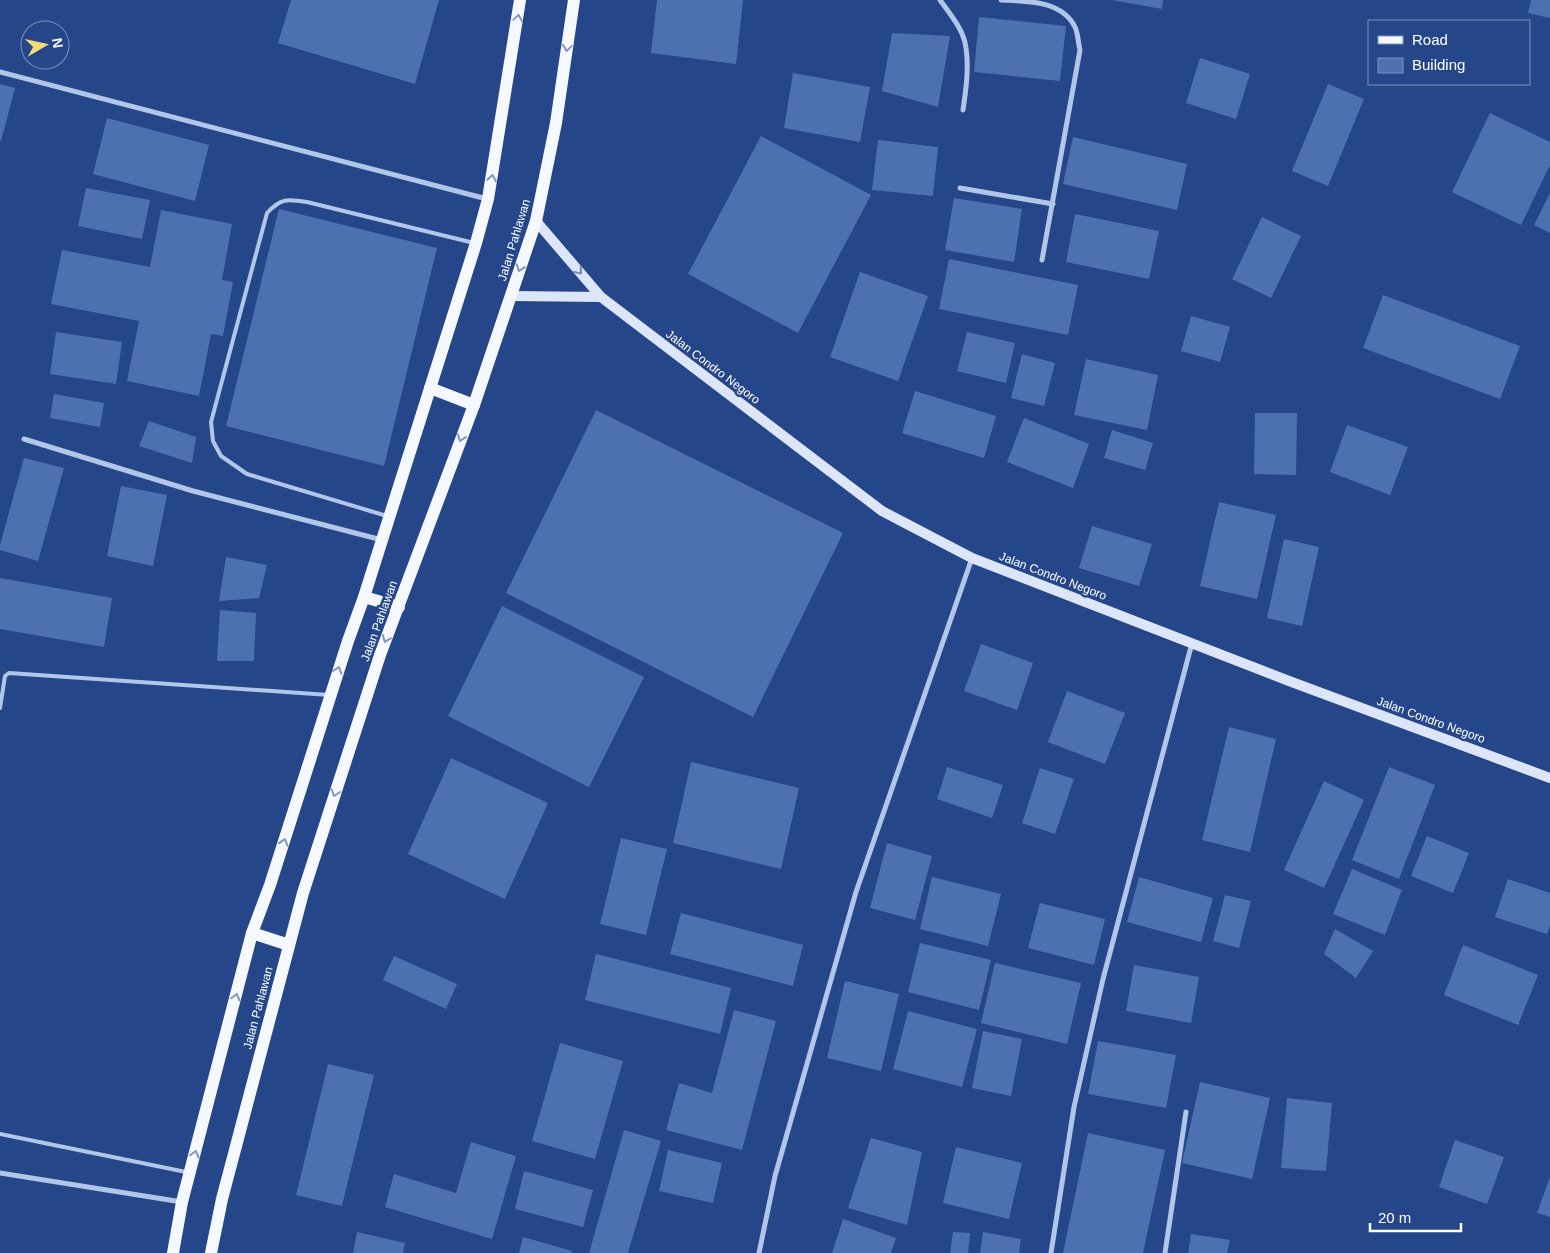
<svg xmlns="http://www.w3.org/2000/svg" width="1550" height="1253" viewBox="0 0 1550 1253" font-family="Helvetica,sans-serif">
<rect width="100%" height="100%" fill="#25478a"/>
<!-- building -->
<g fill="#4d70b1">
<polygon points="291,0 439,0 415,84 278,43"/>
<polygon points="657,0 743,0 736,64 651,53"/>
<polygon points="1112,0 1163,0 1162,9"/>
<polygon points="1531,0 1550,0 1550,18 1528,13"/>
<polygon points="979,17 1066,26 1060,81 974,72"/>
<polygon points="892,33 950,36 938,107 882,91"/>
<polygon points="1200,58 1250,74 1236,119 1186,103"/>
<polygon points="793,73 870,87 860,142 784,128"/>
<polygon points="0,84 15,88 1,141 0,141"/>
<polygon points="1328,84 1364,99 1328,186 1292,171"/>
<polygon points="1490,113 1550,142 1550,165 1521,225 1452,192"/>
<polygon points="107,118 209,145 195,201 93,174"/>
<polygon points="761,136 871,195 798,333 688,274"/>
<polygon points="1073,137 1187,164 1177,210 1063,184"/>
<polygon points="878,140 938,147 933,196 872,190"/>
<polygon points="86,188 150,200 142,239 78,226"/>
<polygon points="1550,193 1550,233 1534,225"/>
<polygon points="954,198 1022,209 1014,262 945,250"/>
<polygon points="279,209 437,248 384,466 226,426"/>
<polygon points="161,210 232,224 222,280 233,282 223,336 211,334 199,396 127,381 139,321 51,304 62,250 150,267"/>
<polygon points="1075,214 1159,231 1149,279 1066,262"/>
<polygon points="1262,217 1301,236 1271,298 1232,279"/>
<polygon points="949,259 1078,285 1068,335 939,309"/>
<polygon points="860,272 928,296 898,381 830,357"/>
<polygon points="1383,295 1520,346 1500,399 1363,348"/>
<polygon points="1191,316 1230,327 1220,362 1181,351"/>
<polygon points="56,332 122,342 116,384 50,374"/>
<polygon points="967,332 1015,343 1006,383 957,371"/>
<polygon points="1022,354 1055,363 1044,406 1011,398"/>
<polygon points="1086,359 1158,375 1147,430 1074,415"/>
<polygon points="915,391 996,416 984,458 902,433"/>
<polygon points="54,394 104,403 100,427 50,418"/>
<polygon points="596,410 843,533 753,717 506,593"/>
<polygon points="1255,413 1297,413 1296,475 1254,474"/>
<polygon points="1024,418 1089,444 1073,488 1007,462"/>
<polygon points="149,421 196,437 192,463 139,446"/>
<polygon points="1347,425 1408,447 1390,495 1330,472"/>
<polygon points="1112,430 1153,443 1145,470 1104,458"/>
<polygon points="24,458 64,468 38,561 0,550 0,545"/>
<polygon points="121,486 167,495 153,566 107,556"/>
<polygon points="1219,502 1276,515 1257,599 1200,586"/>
<polygon points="1092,526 1152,544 1139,586 1079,568"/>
<polygon points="1284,539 1319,547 1302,626 1267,618"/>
<polygon points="226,557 267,565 259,598 219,601"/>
<polygon points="0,578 112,598 104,647 0,629"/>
<polygon points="502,606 644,677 589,787 448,716"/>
<polygon points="220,610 256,613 254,661 217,661"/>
<polygon points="981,644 1033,663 1017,710 964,691"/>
<polygon points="1067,691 1125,713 1105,764 1048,742"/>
<polygon points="1229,727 1276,739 1250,852 1202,840"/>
<polygon points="451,758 548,803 505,899 408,854"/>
<polygon points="691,762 799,788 781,869 673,843"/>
<polygon points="947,767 1003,785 992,818 937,799"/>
<polygon points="1389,767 1435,785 1399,879 1352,860"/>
<polygon points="1040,768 1074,779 1055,834 1022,823"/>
<polygon points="1324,781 1364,800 1324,888 1284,870"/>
<polygon points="1427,836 1469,853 1453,893 1411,876"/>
<polygon points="621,838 667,849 646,935 600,924"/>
<polygon points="887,843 932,856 915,920 870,908"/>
<polygon points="1352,869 1402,890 1385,935 1333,914"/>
<polygon points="932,877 1001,894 988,946 920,929"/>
<polygon points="1139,877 1213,898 1201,942 1127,922"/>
<polygon points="1508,879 1550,893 1550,925 1547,934 1495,917"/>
<polygon points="1225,895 1251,901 1239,948 1213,941"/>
<polygon points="1040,903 1105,919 1094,965 1028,948"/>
<polygon points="681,913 803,945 793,986 670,954"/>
<polygon points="1335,929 1373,951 1356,978 1324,954"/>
<polygon points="920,943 991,960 979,1010 908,992"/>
<polygon points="1463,945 1538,975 1518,1025 1444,995"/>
<polygon points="596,954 731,988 720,1034 585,1000"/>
<polygon points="394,956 457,984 446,1009 383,980"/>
<polygon points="995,963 1081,983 1067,1044 981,1023"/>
<polygon points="1134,965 1199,977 1191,1023 1126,1011"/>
<polygon points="845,981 899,994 881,1071 827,1058"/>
<polygon points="734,1010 776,1021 742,1150 666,1130 679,1083 712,1093"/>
<polygon points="908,1011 977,1029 962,1087 893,1069"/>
<polygon points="983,1031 1022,1039 1011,1096 972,1088"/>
<polygon points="1098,1041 1176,1055 1166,1108 1088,1094"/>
<polygon points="560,1043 623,1061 595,1159 532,1141"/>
<polygon points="328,1064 374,1075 342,1206 296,1195"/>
<polygon points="1200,1082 1270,1098 1252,1179 1182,1163"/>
<polygon points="1287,1098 1332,1103 1326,1171 1281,1168"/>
<polygon points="624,1130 661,1141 628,1253 589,1253"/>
<polygon points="1088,1133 1165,1150 1143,1253 1063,1253"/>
<polygon points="871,1138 922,1152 907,1225 848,1208"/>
<polygon points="1455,1140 1504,1157 1487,1204 1439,1187"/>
<polygon points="471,1142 516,1156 492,1239 385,1207 394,1174 456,1193"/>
<polygon points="956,1147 1022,1163 1009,1219 943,1203"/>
<polygon points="668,1150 722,1163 713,1203 659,1191"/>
<polygon points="524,1171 593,1190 583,1227 515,1209"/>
<polygon points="1550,1177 1550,1217 1537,1213"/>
<polygon points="843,1219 896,1238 891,1253 832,1253"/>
<polygon points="357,1232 405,1243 403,1253 353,1253"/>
<polygon points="953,1232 970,1233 968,1253 950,1253"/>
<polygon points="983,1232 1021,1239 1019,1253 980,1253"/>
<polygon points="1191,1234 1230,1240 1227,1253 1188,1253"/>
<polygon points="523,1237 572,1251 571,1253 519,1253"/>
</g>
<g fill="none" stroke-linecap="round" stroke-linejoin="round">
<!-- service -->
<g stroke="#b2c6ea" stroke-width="4">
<path d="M387 516 247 474 221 456 213 441 211 422 267 213C281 198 287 199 307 202L474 243"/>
<polyline points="0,708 5,676 9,673 329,695"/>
<polyline points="0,1134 186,1172"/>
</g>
<!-- minor -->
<g stroke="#b2c6ea" stroke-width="5">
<path d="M940 0C950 14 964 30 966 48 969 68 966 90 963 110"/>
<path d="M1001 0C1025 1 1062 0 1075 27 1078 33 1078 42 1080 50L1042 260"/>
<polyline points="0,72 487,199"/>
<polyline points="960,188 1053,204"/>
<polyline points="24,439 193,491 382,540"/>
<polyline points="0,1173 182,1202"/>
<polyline points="759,1253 775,1176 856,892 972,558"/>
<polyline points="1051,1253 1074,1107 1103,979 1192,643"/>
<polyline points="1165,1253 1186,1112"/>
</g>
<!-- secondary -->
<g stroke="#dde6f8" stroke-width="10">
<polyline points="536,221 601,297 882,511 972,558 1289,681 1550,778"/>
<polyline points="511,296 601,297"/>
</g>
<!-- primary -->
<g stroke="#f5f8fe" stroke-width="12">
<polyline points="430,388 474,405"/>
<polyline points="364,597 399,607"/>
<polyline points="252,933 289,945"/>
<polyline points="173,1253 182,1202 252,933 270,885 348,641 364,597 476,243 488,199 520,0"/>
<polyline points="211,1253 222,1199 303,893 380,655 474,405 536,221 556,123 574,0"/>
</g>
</g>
<!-- one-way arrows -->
<defs><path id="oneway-chevron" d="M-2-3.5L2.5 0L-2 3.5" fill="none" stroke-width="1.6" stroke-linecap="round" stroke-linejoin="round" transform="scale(1.25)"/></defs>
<g stroke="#8397be">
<use href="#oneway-chevron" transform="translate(518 18) rotate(-82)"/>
<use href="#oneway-chevron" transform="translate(567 48) rotate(98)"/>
<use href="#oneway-chevron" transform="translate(492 178) rotate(-80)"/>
<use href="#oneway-chevron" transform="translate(520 268) rotate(109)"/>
<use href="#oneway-chevron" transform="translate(461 438) rotate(110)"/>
<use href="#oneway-chevron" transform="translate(386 639) rotate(111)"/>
<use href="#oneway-chevron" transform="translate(338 670) rotate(-72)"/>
<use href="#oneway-chevron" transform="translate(335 793) rotate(108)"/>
<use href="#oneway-chevron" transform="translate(284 842) rotate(-73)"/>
<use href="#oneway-chevron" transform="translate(236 997) rotate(-75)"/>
<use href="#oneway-chevron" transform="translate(195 1154) rotate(-75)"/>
</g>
<use stroke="#6f87b6" href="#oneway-chevron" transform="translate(579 271) rotate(49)"/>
<g text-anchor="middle" stroke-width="5" stroke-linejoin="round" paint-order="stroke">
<!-- street labels -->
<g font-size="12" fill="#fff" stroke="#25478a">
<text transform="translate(514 240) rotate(-73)" y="4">Jalan Pahlawan</text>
<text transform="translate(713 367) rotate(37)" y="4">Jalan Condro Negoro</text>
<text transform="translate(1053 576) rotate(21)" y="4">Jalan Condro Negoro</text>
<text transform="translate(379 621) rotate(-70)" y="4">Jalan Pahlawan</text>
<text transform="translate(1431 720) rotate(20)" y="4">Jalan Condro Negoro</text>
<text transform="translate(258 1008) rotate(-75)" y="4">Jalan Pahlawan</text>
</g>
</g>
<!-- legend -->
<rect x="1368" y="20" width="162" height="65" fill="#25478a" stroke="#7c91b9"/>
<rect x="1378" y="36" width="25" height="8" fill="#f5f8fe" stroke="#7c91b9"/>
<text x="1412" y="45" font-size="15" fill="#ffffff">Road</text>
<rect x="1378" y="58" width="25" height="15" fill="#4d70b1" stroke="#7c91b9"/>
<text x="1412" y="70" font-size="15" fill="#ffffff">Building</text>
<!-- north arrow -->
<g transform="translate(45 45) rotate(81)"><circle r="24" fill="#25478a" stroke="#7c91b9"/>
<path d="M0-4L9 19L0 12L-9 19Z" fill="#f3db76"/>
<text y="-8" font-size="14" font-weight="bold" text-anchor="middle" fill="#ffffff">N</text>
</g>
<!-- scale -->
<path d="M1370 1223v8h91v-8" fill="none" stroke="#ffffff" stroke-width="2.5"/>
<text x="1378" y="1223" font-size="15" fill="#ffffff" stroke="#25478a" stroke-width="4" paint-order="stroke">20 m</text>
</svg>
